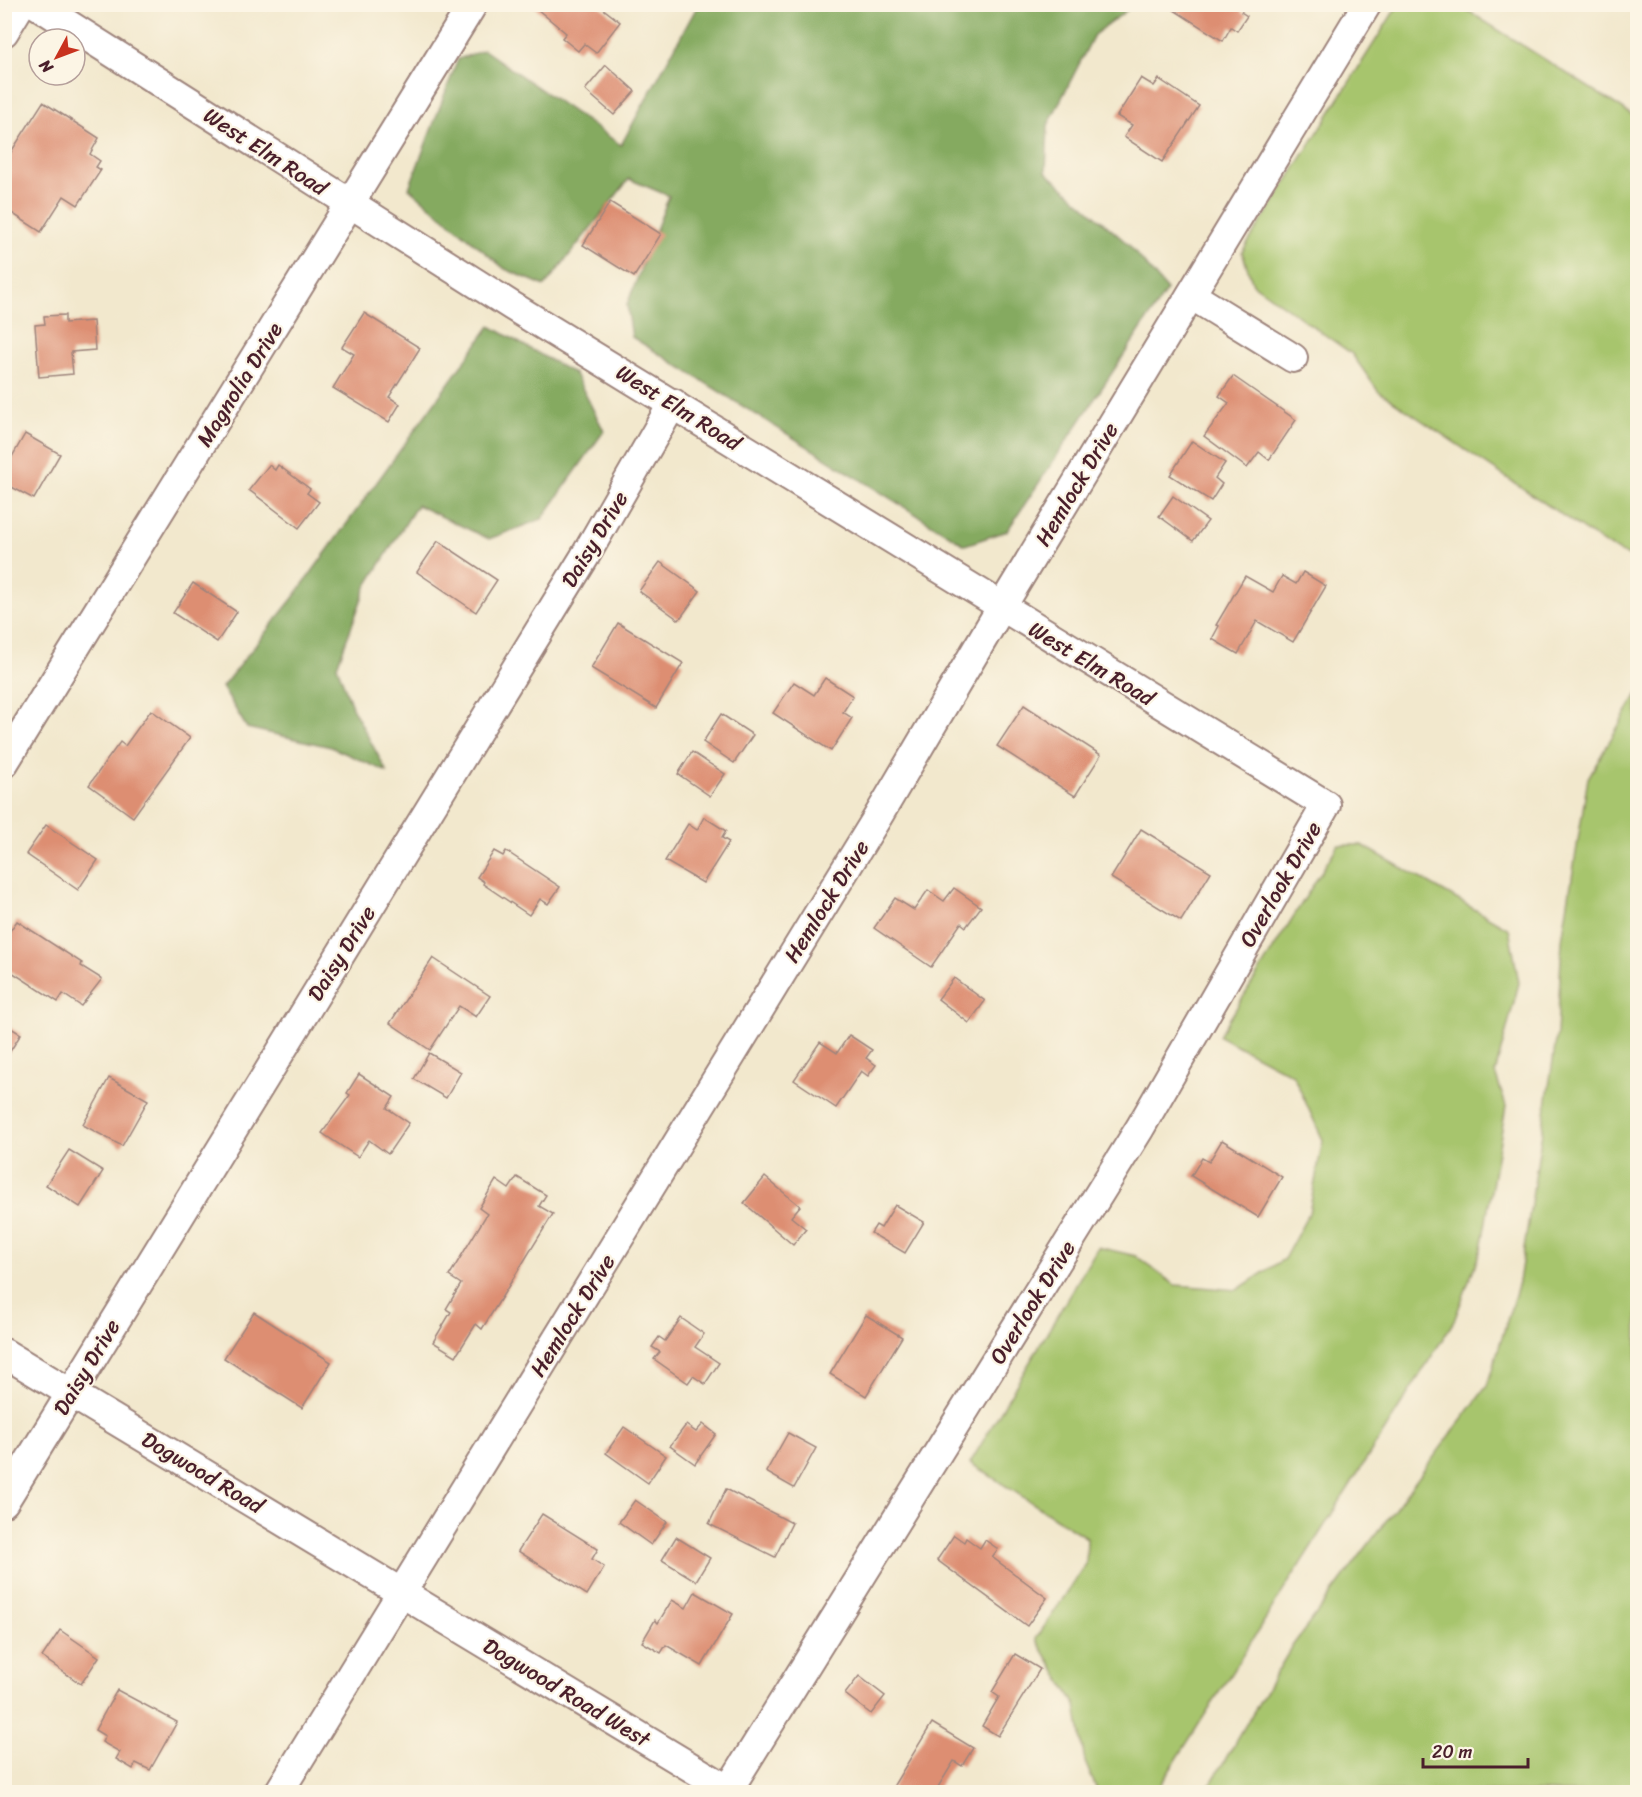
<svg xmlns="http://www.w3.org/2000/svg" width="1642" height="1797" viewBox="0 0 1642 1797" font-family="Sriracha,sans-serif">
<rect width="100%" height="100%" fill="#fcf5e5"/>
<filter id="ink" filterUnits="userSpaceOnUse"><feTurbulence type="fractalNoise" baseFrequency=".0167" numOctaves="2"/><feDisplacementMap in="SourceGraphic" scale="12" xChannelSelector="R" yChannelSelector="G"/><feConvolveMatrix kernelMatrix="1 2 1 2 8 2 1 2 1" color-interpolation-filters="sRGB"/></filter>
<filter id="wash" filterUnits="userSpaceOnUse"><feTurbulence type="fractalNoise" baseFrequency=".008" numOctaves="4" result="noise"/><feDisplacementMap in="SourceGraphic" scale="24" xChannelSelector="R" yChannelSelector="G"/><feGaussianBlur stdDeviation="1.35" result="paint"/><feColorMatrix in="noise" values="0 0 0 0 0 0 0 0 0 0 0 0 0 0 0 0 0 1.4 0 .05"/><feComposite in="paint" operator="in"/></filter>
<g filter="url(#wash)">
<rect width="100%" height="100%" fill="#f2e8cd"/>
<!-- green -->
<g fill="#a7c56d" stroke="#78724c" stroke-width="1.5">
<polygon points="1398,5 1459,5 1637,118 1637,560 1605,544 1378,391 1352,354 1253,284 1242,252"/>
<polygon points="1637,694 1637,1792 1206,1792 1293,1645 1487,1386 1519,1282 1557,1034 1562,940 1588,778"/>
<polygon points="1338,845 1362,845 1509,929 1519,983 1495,1073 1506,1106 1481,1249 1454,1321 1156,1792 1098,1792 1085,1762 1076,1705 1036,1639 1086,1564 1087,1538 970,1463 1098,1247 1136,1256 1175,1285 1237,1290 1284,1259 1309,1213 1323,1140 1293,1075 1219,1036"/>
</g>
<!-- forest -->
<g fill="#85aa60" stroke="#686446" stroke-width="1.5">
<polygon points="698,5 1134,5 1094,35 1048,125 1046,172 1129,245 1167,290 1007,531 965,545 632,337 627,305 669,196 629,179 545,286 505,269 409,188 458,59 484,50 621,145"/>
<polygon points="490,326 575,374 604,431 542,519 489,539 417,505 366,587 337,666 352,707 387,772 331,747 247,728 222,687 293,598"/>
</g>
<g id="blocks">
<!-- building -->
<g fill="#dd8e72">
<polygon points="531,4 597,4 620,22 596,53 584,44 578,51 562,38 566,33"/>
<polygon points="1177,4 1239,4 1244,8 1241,12 1247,16 1237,31 1231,27 1223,41 1174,10"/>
<polygon points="606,65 635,91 614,115 585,90"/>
<polygon points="1141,78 1154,86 1159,79 1199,106 1162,162 1124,137 1132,125 1117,116"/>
<polygon points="43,102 99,138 90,154 100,161 96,167 101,170 78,205 64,196 41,232 4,208 4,163"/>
<polygon points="610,202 661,234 634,277 583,245"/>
<polygon points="364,313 420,348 389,397 400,404 389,422 333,388 354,354 342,347"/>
<polygon points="65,315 65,323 93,321 95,350 71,352 73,374 39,377 35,325 45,324 44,316"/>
<polygon points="1233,376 1296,420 1269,460 1259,452 1247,468 1204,436 1229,403 1219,396"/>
<polygon points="25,434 60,454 34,499 4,483 4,471"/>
<polygon points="1192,441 1225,463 1215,478 1222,484 1211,501 1170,475"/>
<polygon points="269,465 275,470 278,465 310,489 307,493 319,502 299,528 249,490"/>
<polygon points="1173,496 1208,521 1193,541 1159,516"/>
<polygon points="438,541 497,580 476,612 417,572"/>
<polygon points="660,562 700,591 679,620 639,591"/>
<polygon points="1303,572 1326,586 1293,642 1257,621 1238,654 1212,639 1219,626 1216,625 1245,576 1273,592 1282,576 1296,584"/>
<polygon points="193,583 237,612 217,642 173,613"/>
<polygon points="618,623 683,663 656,708 591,668"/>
<polygon points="825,678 853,696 843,712 852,718 831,751 773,713 794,682 814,695"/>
<polygon points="1024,705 1101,755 1075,796 997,746"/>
<polygon points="151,710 190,738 133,817 89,785 120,742 125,746"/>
<polygon points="721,714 753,735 734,763 703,742"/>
<polygon points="692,752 725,774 710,796 678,774"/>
<polygon points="704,817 726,831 722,838 729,842 703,883 665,861 688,824 697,830"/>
<polygon points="46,825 98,860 78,890 26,854"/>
<polygon points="1141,829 1211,872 1181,921 1111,878"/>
<polygon points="494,851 503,856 506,851 560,887 548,904 540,899 529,915 483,884 484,882 477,877"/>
<polygon points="954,888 981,907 966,927 961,923 931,967 874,928 895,898 914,910 928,890 944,901"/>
<polygon points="17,921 82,963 81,966 102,979 81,1006 63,994 58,1002 4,967 4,939"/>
<polygon points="433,958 490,996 476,1017 459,1006 430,1050 390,1023"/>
<polygon points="954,978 985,1001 969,1023 938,999"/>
<polygon points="4,1024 21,1034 4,1061"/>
<polygon points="849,1035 872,1050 866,1058 876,1065 868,1076 861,1071 836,1108 794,1080 820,1042 837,1053"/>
<polygon points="429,1053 461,1072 446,1098 414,1079"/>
<polygon points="359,1074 394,1097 387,1108 409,1123 388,1154 369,1140 358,1157 322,1133 350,1095 347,1093"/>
<polygon points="109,1078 148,1100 122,1146 83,1125"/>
<polygon points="1222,1140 1282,1177 1258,1217 1191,1176 1202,1158 1209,1162"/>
<polygon points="69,1150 103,1171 80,1207 46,1185"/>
<polygon points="517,1177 546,1195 539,1206 553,1214 482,1329 476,1324 456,1356 433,1342 451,1312 446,1309 461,1284 449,1276 487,1214 479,1208 496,1180 509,1189"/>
<polygon points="765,1177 800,1206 791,1217 806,1229 793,1245 744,1203"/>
<polygon points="895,1205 924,1222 905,1253 871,1233 876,1225 881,1228"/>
<polygon points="254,1312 331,1362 302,1408 224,1358"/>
<polygon points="866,1315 902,1337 866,1396 830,1374"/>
<polygon points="681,1318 704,1334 695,1347 719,1363 705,1384 693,1376 688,1383 654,1359 660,1352 652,1347 659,1337 665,1341"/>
<polygon points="703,1424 716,1434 695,1464 670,1446 686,1425 696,1432"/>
<polygon points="624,1427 666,1456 648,1483 606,1453"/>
<polygon points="788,1433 816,1448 794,1488 766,1472"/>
<polygon points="726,1489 792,1523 775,1557 709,1524"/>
<polygon points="635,1500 667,1522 651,1545 619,1522"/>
<polygon points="542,1514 598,1549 592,1559 604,1567 587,1595 518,1551"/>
<polygon points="954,1535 964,1542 966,1538 980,1548 985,1540 998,1549 992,1557 1047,1598 1027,1626 937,1560"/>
<polygon points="676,1537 710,1558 696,1581 662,1560"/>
<polygon points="695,1592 733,1614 702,1666 666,1645 661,1653 642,1642 655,1620 658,1623 672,1600 686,1608"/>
<polygon points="60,1630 99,1657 81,1684 42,1657"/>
<polygon points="1015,1654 1040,1669 998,1736 982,1726 999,1697 992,1692"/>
<polygon points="859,1676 885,1696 871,1714 845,1694"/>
<polygon points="117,1690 177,1722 150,1770 136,1763 133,1769 116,1759 120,1752 102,1742 105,1736 95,1730"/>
<polygon points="932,1723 973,1748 962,1766 954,1761 935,1792 895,1792 891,1790"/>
</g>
</g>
</g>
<g filter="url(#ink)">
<use href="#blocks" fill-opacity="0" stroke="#9e847c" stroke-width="1.5"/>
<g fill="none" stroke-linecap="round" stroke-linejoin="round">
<!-- street casing -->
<g stroke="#9e847c" stroke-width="32">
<g id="street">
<polyline points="36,4 512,306 1326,805 1140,1128 727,1792"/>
<polyline points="4,32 21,4"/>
<polyline points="1191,295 1293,358"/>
<polyline points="4,763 473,4"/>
<polyline points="4,1353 732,1792"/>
<polyline points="4,1502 584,558 673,403"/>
<polyline points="279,1792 877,818 1001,608 1367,4"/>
</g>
</g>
<!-- street -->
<use href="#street" stroke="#fff" stroke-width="28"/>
</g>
</g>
<g text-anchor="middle" stroke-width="4.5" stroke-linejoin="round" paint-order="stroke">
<!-- street labels -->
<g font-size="22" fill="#4a1f2b" stroke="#fcf5e5">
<text transform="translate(266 151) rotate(33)" y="8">West Elm Road</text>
<text transform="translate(239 384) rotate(-58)" y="8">Magnolia Drive</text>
<text transform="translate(679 407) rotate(32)" y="8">West Elm Road</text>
<text transform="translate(1076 484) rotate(-59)" y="8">Hemlock Drive</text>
<text transform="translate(594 539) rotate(-59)" y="8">Daisy Drive</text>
<text transform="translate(1092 663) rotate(31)" y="8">West Elm Road</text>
<text transform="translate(1280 884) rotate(-60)" y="8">Overlook Drive</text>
<text transform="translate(826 901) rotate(-58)" y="8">Hemlock Drive</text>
<text transform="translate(341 953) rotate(-58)" y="8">Daisy Drive</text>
<text transform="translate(1032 1302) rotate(-58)" y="8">Overlook Drive</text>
<text transform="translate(572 1315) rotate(-58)" y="8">Hemlock Drive</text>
<text transform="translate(86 1367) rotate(-59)" y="8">Daisy Drive</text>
<text transform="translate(203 1472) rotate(31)" y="8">Dogwood Road</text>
<text transform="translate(567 1692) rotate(31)" y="8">Dogwood Road West</text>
</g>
</g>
<!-- margin -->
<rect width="1642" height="1797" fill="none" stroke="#fcf5e5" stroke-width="24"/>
<!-- north arrow -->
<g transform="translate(57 57) rotate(229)"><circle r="28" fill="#fcf5e5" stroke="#b59f9b" stroke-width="1.5"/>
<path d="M0-4.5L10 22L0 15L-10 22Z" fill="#c8321e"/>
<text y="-9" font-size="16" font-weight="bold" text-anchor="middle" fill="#4a1f2b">N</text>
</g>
<!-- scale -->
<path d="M1423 1758v9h105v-9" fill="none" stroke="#4a1f2b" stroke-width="3"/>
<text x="1432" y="1758" font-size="18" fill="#4a1f2b" stroke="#fcf5e5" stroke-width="4.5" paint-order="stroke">20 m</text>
</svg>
